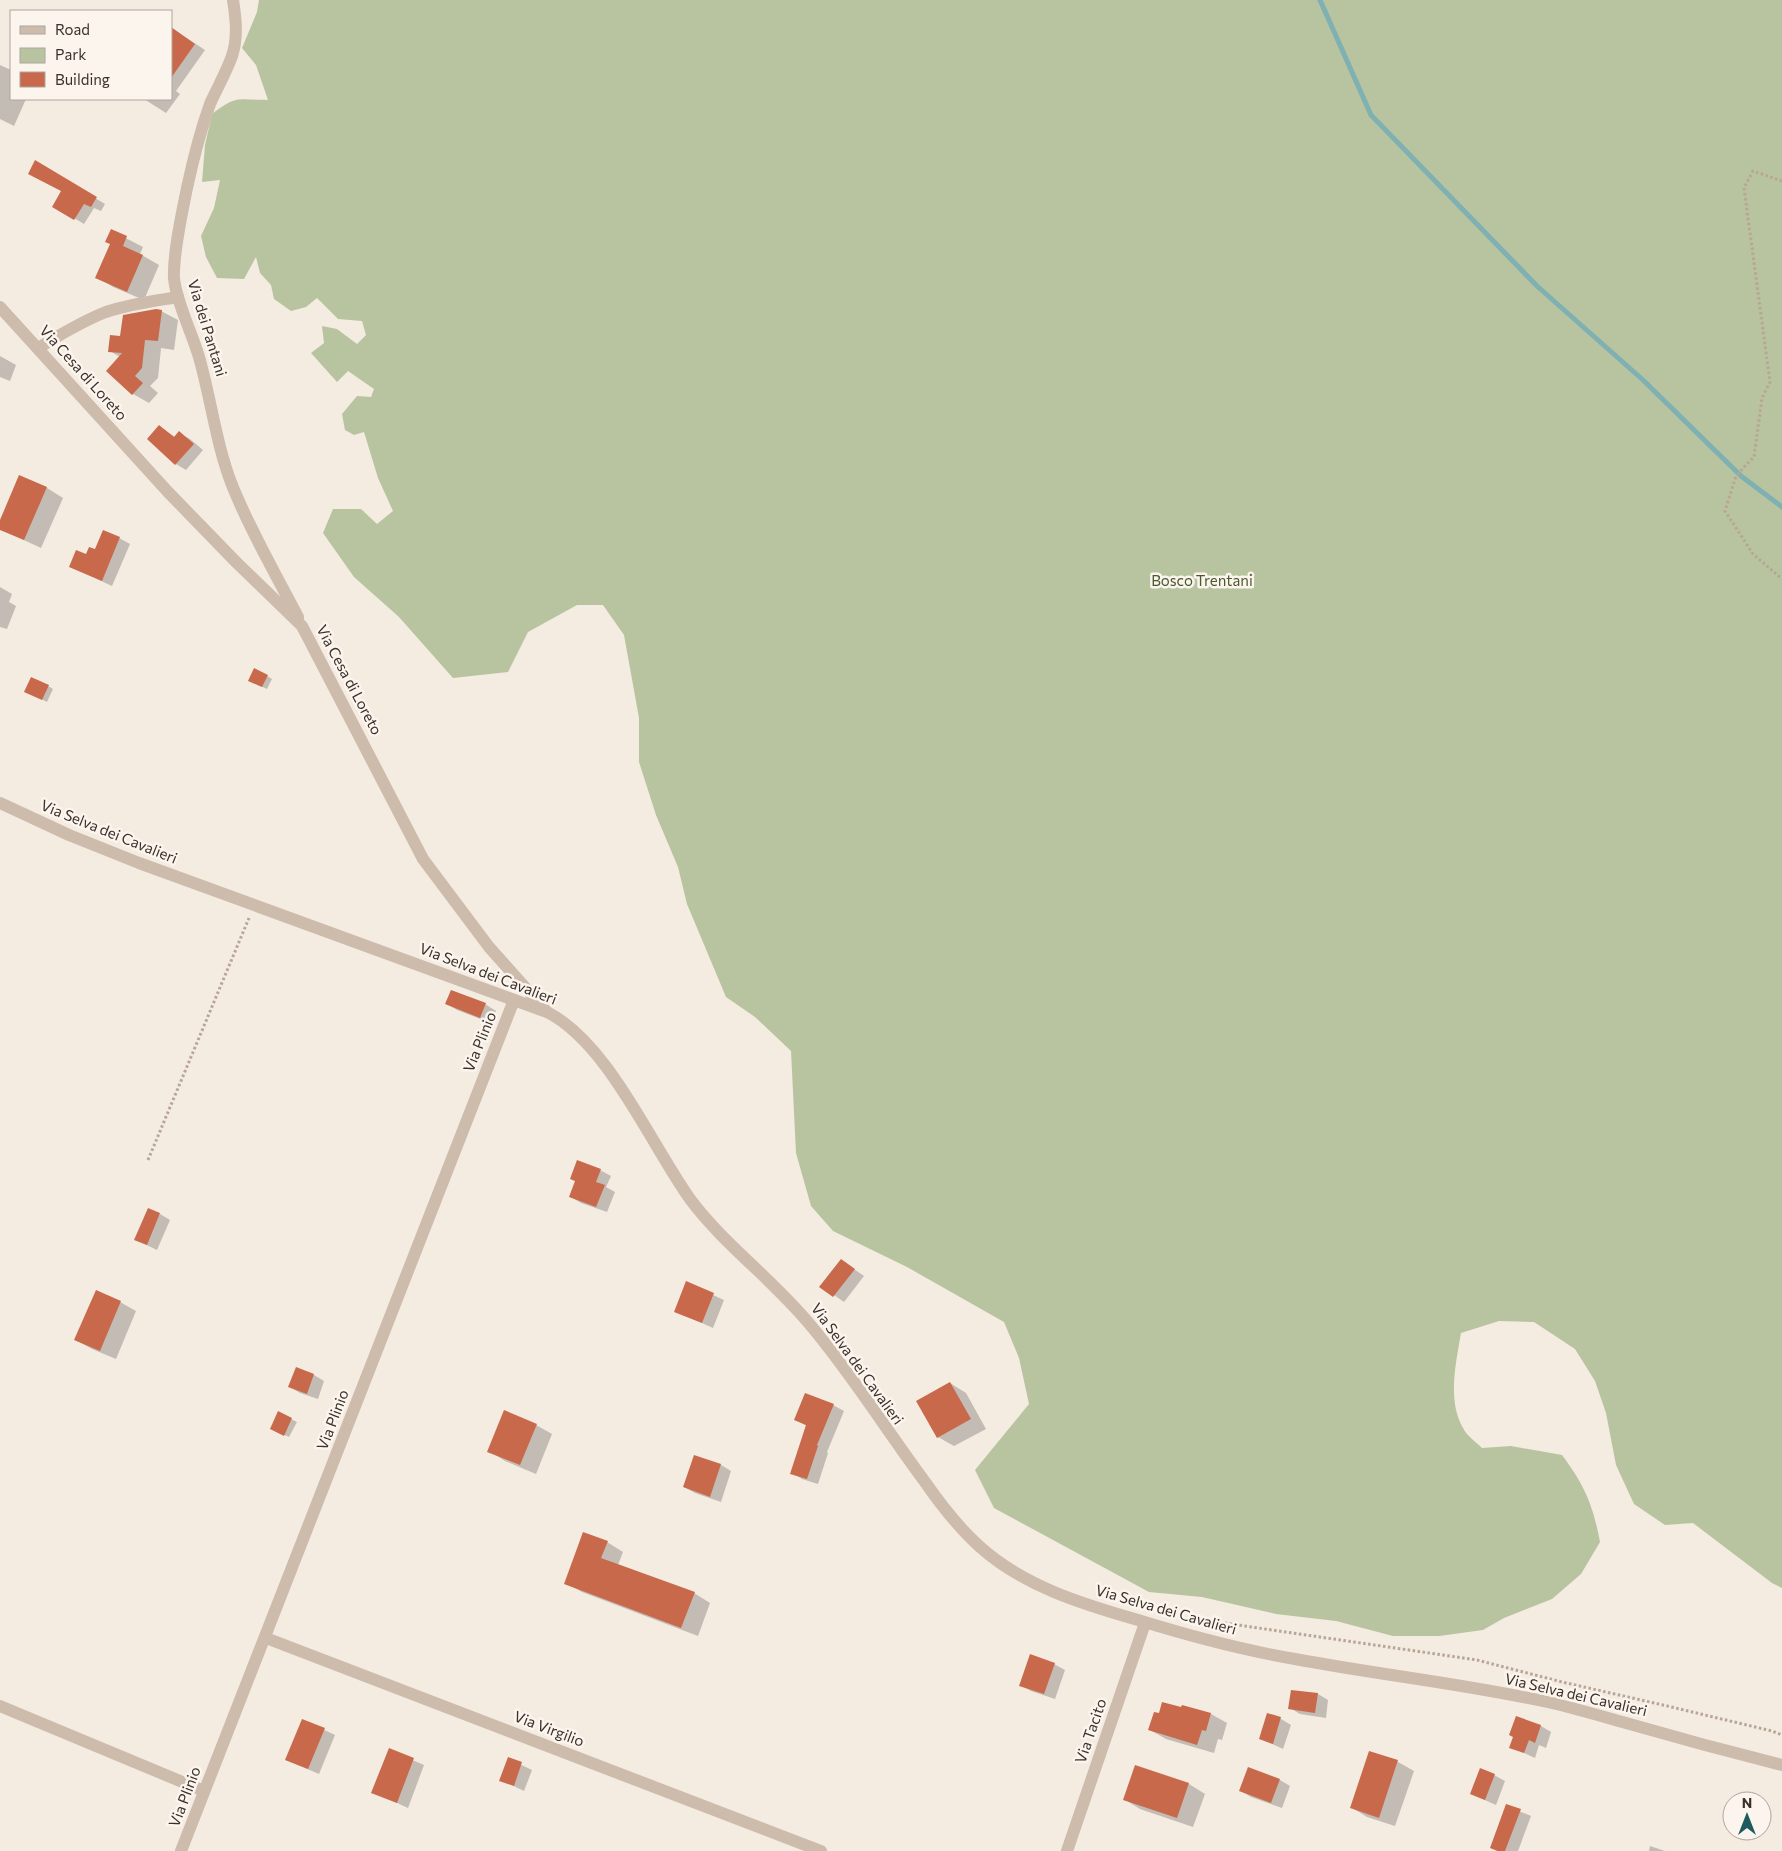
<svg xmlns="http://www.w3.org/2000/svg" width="1782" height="1851" viewBox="0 0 1782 1851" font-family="Commissioner,sans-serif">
<rect width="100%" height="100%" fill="#f4ebe1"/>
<!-- green -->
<path fill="#b8c4a0" d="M259 0H1782V1588L1772 1583 1693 1523 1665 1525 1634 1504 1616 1465 1606 1413 1595 1381 1575 1349 1534 1322 1499 1321 1461 1333C1456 1363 1447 1400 1463 1428 1467 1436 1476 1442 1482 1448L1511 1446 1562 1455C1585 1486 1593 1505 1600 1542L1581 1574 1552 1599 1504 1618 1483 1630 1439 1636H1393L1336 1621 1276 1614 1202 1597 1149 1592 994 1508 975 1470 1029 1404 1019 1358 1004 1322 907 1267 833 1231 811 1206 796 1153 791 1051 755 1017 726 997 687 904 678 867 656 815 639 762V718L624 635 603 605H577L528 632 508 672 453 678 399 617 354 577 323 533 333 509H361L377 524 393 511 378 478 364 432 354 435 345 430 342 414 357 396 371 397 374 389 348 371 337 382 311 353 324 343 322 326 337 329 357 344 366 335 362 321 338 319 317 298 306 307 291 311 274 299 271 285 260 273 256 257 244 279 217 278 206 257 201 236 214 208 220 180 202 182 205 145 212 114C238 94 237 100 268 100L256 65 242 48 257 12Z"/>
<!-- shadow -->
<g fill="#0003">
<polygon points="173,29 205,50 176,91 180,94 166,113 144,99 171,99 171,31"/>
<polygon points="0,65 11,70 11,99 26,99 14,126 0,119"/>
<polygon points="35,162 105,204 101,211 94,208 84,224 54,206 63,191"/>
<polygon points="112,231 143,247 140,254 159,265 144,300 113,287 97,277 111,244"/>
<polygon points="161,311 178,320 174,350 161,348 158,378 150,386 158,393 149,403 133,394 120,357 110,351 121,338"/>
<polygon points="0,356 16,365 10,381 0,377"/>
<polygon points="160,427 175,437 179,433 190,439 203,450 186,470 176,464"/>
<polygon points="20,477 47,488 63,498 41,548 0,529 0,523"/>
<polygon points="119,538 130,544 112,586 71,567 86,556"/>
<polygon points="0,587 12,594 9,602 16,606 7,629 0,627"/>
<polygon points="267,676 272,679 267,689 254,683"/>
<polygon points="48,686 53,689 47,702 31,694"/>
<polygon points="452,991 485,1004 496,1011 491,1023 457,1010 447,1004"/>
<polygon points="600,1170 611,1176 606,1187 615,1192 607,1212 581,1203 571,1197"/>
<polygon points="160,1214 170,1220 157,1250 136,1240"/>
<polygon points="841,1260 864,1276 844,1302 821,1286"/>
<polygon points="687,1283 724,1300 713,1328 675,1311"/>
<polygon points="120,1302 136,1311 116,1359 92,1349 76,1340"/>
<polygon points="296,1369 314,1375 324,1381 318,1399 300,1393 290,1387"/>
<polygon points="950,1383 966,1393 986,1429 954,1446 938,1437"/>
<polygon points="833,1405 844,1411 827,1452 828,1453 818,1484 802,1479 792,1473 807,1426 796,1420"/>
<polygon points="279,1413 297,1422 289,1437 276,1431"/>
<polygon points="536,1425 552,1434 536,1474 505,1461 489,1451"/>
<polygon points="694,1456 721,1465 731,1471 721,1502 695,1493 684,1487"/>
<polygon points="607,1542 623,1552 618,1565 694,1593 710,1603 698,1636 582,1592 566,1583"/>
<polygon points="1054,1664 1065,1670 1055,1699 1031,1691 1021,1685"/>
<polygon points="1318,1694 1328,1700 1326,1718 1300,1714 1290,1708"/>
<polygon points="1211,1714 1227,1723 1222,1740 1218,1739 1214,1753 1166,1739 1150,1730"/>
<polygon points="1268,1715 1281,1719 1291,1725 1283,1749 1261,1739"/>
<polygon points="1517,1718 1541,1726 1551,1732 1546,1748 1539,1745 1535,1758 1511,1747 1515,1737"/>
<polygon points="303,1720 335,1735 319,1774 286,1760"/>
<polygon points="389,1750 424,1765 408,1808 373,1792"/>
<polygon points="1370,1752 1398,1762 1414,1771 1395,1826 1367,1817 1351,1807"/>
<polygon points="509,1759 532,1770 524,1791 501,1780"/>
<polygon points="1135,1766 1189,1784 1205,1794 1193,1827 1140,1809 1124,1799"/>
<polygon points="1494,1775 1505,1781 1496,1805 1471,1794"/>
<polygon points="1280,1780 1290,1786 1282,1808 1251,1797 1241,1791"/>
<polygon points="1507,1806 1531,1816 1518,1851 1497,1851 1491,1848"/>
<polygon points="1650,1846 1665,1851 1649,1851"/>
</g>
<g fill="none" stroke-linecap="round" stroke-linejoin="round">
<!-- stream -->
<polyline stroke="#7fb0b2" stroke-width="5" points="1320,0 1371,115 1537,286 1643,380 1741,476 1782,507"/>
</g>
<!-- building -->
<g fill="#c8694b">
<polygon points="171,27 195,44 171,78"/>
<polygon points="35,160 97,197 91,207 84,204 74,220 52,207 61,191 28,174"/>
<polygon points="111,229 127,236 123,246 143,255 127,292 95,278 110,244 105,242"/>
<polygon points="156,309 162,310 158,341 145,340 142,368 135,376 143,383 132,395 106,371 122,353 108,352 110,335 120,336 123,315"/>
<polygon points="159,425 174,437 179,431 194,444 175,465 147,439"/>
<polygon points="19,475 47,487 24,540 0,530 0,520"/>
<polygon points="103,530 120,537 102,581 69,567 76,550 86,554 89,547 95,549"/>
<polygon points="254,668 268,675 262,687 248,681"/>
<polygon points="31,677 49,685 42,700 24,692"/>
<polygon points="451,990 486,1003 480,1018 445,1004"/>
<polygon points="577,1160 601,1169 596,1182 605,1185 596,1207 569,1197 575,1181 570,1179"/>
<polygon points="148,1208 160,1213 147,1245 134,1240"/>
<polygon points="841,1259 855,1269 833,1297 819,1287"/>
<polygon points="686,1281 714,1293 702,1323 674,1312"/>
<polygon points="96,1290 121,1301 100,1351 74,1340"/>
<polygon points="296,1367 314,1374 307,1394 288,1387"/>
<polygon points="950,1382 971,1419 937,1438 916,1401"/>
<polygon points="805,1393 834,1404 817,1445 818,1446 807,1479 790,1474 806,1425 794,1420"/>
<polygon points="504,1410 537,1424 520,1465 487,1452"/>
<polygon points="278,1411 292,1418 284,1436 270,1429"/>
<polygon points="694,1455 721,1464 710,1497 683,1487"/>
<polygon points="583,1532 608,1541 601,1558 695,1592 681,1628 564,1584"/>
<polygon points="1030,1654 1055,1663 1044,1694 1019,1686"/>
<polygon points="1291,1690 1318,1693 1315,1713 1288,1709"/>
<polygon points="1162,1702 1181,1707 1182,1705 1211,1713 1206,1731 1202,1730 1197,1745 1148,1730 1154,1712 1159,1713"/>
<polygon points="1267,1713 1281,1717 1273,1744 1259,1739"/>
<polygon points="1516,1716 1541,1725 1535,1743 1529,1740 1524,1753 1509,1748 1513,1737 1509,1735"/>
<polygon points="302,1719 325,1728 308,1769 285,1760"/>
<polygon points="389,1748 414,1758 397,1803 371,1793"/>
<polygon points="1369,1751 1398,1760 1379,1818 1350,1808"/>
<polygon points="508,1757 522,1762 514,1786 499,1781"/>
<polygon points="1135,1765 1189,1783 1177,1818 1123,1800"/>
<polygon points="1248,1767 1280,1779 1271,1803 1239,1791"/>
<polygon points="1480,1768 1495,1774 1485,1800 1470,1794"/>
<polygon points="1506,1804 1521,1809 1505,1851 1498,1851 1490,1848"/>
</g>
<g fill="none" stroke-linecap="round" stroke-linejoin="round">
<!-- path -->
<g stroke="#b9a596" stroke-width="3" stroke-dasharray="2.5 2.5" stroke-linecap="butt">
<polyline points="1782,181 1753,171 1744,188 1770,382 1762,398 1754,457 1743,468 1735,479 1725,511 1753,554 1782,579"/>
<polyline points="148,1160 249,918"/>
<polyline points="1190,1618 1477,1660 1562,1682 1663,1705 1772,1731 1782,1735"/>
</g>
<!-- minor -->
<g stroke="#cdbbac" stroke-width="12">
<path d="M233 0C236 19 238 38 232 56 226 73 217 88 210 104 200 132 193 160 187 188 182 213 173 253 174 278 176 301 192 333 199 357 211 399 216 444 232 485 250 530 275 573 298 617"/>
<polyline points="0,307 168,492 237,563 302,626 423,859 489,947 546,1011"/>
<path d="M38 348C60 335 82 321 106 312 129 304 154 301 178 297"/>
<path d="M0 803 69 835 139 863 547 1012C608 1043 650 1143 690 1199 725 1246 775 1281 812 1327 853 1376 887 1431 925 1482 941 1505 958 1527 979 1546 1023 1586 1082 1604 1138 1620 1190 1636 1242 1650 1295 1659 1380 1675 1467 1684 1552 1703 1577 1709 1601 1716 1626 1723 1678 1738 1730 1752 1782 1765"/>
<polyline points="266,1638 821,1851"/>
<polyline points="0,1706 204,1791"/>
<polyline points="181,1851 514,1000"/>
<polyline points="1067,1851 1145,1623"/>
</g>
</g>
<g text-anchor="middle" stroke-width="5" stroke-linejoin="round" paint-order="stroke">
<!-- street labels -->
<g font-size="15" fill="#3b302b" stroke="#fbf5ee">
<text transform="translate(207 328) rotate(73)" y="5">Via dei Pantani</text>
<text transform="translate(83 373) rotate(48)" y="5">Via Cesa di Loreto</text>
<text transform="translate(349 680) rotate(62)" y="5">Via Cesa di Loreto</text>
<text transform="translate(109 832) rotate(22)" y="5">Via Selva dei Cavalieri</text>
<text transform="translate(488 974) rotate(21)" y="5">Via Selva dei Cavalieri</text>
<text transform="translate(480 1042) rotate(-68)" y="5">Via Plinio</text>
<text transform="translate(857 1364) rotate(54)" y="5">Via Selva dei Cavalieri</text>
<text transform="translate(333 1420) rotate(-69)" y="5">Via Plinio</text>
<text transform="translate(1166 1610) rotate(16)" y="5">Via Selva dei Cavalieri</text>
<text transform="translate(1576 1695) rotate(13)" y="5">Via Selva dei Cavalieri</text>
<text transform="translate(549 1729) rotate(21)" y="5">Via Virgilio</text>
<text transform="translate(1091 1731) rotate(-71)" y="5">Via Tacito</text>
<text transform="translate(185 1797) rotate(-69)" y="5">Via Plinio</text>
</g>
<!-- park labels -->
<g font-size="15" fill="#4a5a2e" stroke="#fbf5ee">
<text x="1202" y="586">Bosco Trentani</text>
</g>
</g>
<!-- legend -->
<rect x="10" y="10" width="162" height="90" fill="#fbf5ee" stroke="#aea6a0"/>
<rect x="20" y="26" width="25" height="8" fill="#cdbbac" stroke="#aea6a0"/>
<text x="55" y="35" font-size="15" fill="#3b302b">Road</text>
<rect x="20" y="48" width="25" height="15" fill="#b8c4a0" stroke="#aea6a0"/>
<text x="55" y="60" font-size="15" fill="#3b302b">Park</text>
<rect x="20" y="72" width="25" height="15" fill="#c8694b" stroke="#aea6a0"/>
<text x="55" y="85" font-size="15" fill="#3b302b">Building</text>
<!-- north arrow -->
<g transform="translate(1747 1816)"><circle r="24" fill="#fbf5ee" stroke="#aea6a0"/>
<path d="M0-4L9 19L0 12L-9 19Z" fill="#1f5a5e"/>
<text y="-8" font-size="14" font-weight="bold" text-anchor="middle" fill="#3b302b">N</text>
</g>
</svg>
